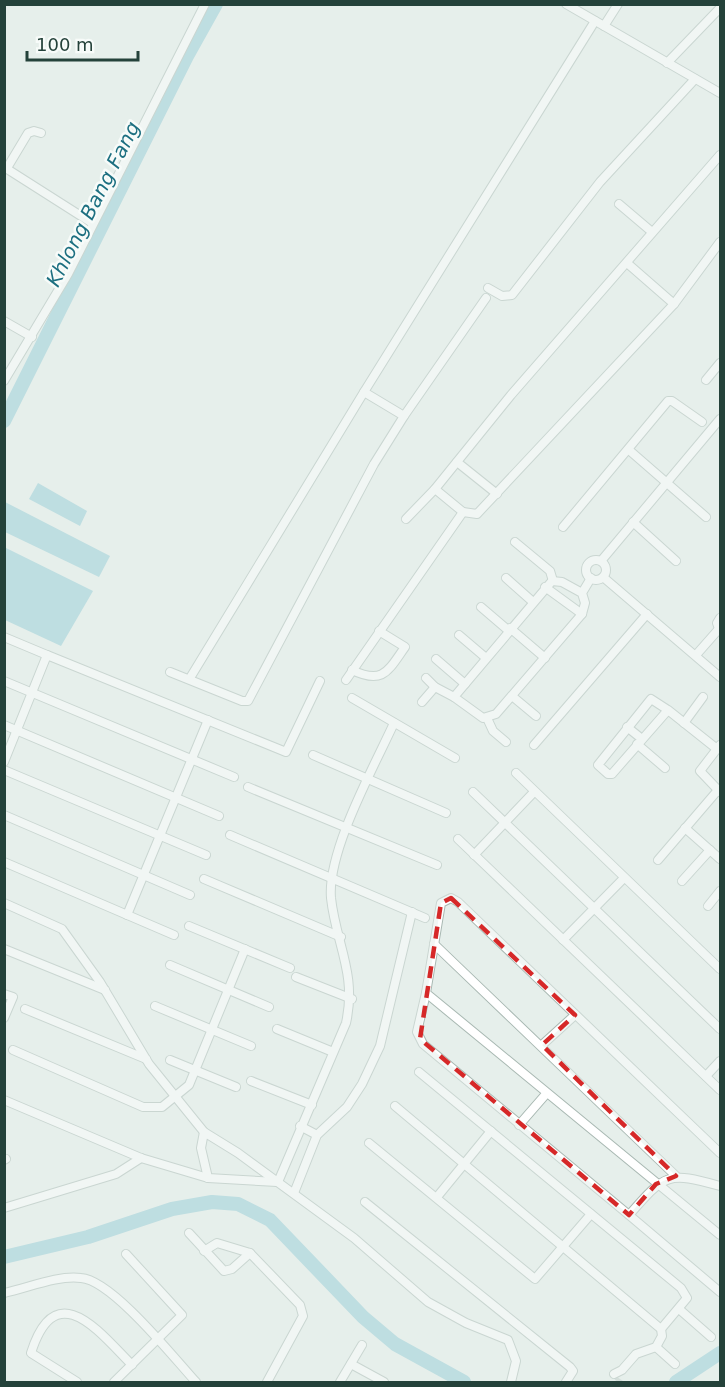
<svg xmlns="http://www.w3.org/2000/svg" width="725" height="1387" viewBox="0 0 725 1387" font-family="'DejaVu Sans',sans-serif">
<rect width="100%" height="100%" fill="#e6efeb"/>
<!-- water -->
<g fill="#8ec9d4">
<polygon points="38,483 87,511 80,526 29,499"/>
<polygon points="5,502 110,556 99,577 5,532"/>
<polygon points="6,548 93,591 61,646 5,620"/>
</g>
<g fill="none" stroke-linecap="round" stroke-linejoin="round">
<!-- river -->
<g stroke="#8ec9d4" stroke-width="14">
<polyline points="4,421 187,56 216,4"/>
<polyline points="4,1257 88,1237 172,1209 212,1202 238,1204 270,1220 363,1317 395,1344 464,1382"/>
<polyline points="676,1382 720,1353"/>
</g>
<!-- street-tunnel -->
<polyline stroke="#bfccc8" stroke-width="8" stroke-dasharray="8 4" stroke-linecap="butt" points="618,1382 620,1379"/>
<!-- street casing -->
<g stroke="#a8b8b2" stroke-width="10">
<g id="street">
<polyline points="566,4 720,93"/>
<polyline points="604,26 618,4"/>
<polyline points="667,63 720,8"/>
<polyline points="4,167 92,223"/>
<polyline points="7,168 28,133 34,131 41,133"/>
<polyline points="619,204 652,232"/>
<polyline points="627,263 674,304"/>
<polyline points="488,288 502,296 512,295 600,182 695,79"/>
<polyline points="4,321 32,337"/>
<polyline points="706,380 720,363"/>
<polyline points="4,381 68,274 205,4"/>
<polyline points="364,392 404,416"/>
<polyline points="629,450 706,517"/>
<polyline points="457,462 497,494"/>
<polyline points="435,489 463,512 477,514 674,304 720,242"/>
<polyline points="406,519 435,489 511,395 720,155"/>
<polyline points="633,522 676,561"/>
<polyline points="563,527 668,401 672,401 702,422"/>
<polyline points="515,542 550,571 553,581"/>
<circle cx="596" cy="570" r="10"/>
<polyline points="601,561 720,419"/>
<polyline points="603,577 720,677"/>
<polyline points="506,578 533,602"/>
<polyline points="545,587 582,614"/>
<polyline points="582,593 562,582 552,581 454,697 483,718 496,714 582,614 585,603 582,593 591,578"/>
<polyline points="481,607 509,631"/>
<polyline points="720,618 717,623 720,631"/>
<polyline points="510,628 545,658"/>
<polyline points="459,635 486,658"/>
<polyline points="4,637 47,655"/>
<polyline points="696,655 718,630"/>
<polyline points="436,659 465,684"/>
<path d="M352 670C383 685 388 671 405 647L379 631"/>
<polyline points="170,672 242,701 248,701 374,464 404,416 486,298"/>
<polyline points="190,678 364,392 595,21"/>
<polyline points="426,678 435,687 454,697"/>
<polyline points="346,680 463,512"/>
<polyline points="4,681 234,777"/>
<polyline points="512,696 536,716"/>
<polyline points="352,698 455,758"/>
<polyline points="422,702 435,687"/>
<polyline points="668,710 651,699 598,765 608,774 612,774 668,710 717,749"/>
<polyline points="487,718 493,731 506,742"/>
<polyline points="684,723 703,697"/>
<polyline points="4,725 219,816"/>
<polyline points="627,727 642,739"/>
<polyline points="637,744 665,768"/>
<polyline points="534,745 647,614"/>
<polyline points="720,745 700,771 720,792"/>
<polyline points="313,755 446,813"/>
<polyline points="4,762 47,655 286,752 320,681"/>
<polyline points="4,770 206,855"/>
<polyline points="516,773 720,969"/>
<polyline points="248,787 437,865"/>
<polyline points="473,792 720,1029"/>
<polyline points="4,815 190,895"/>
<polyline points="685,828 720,859"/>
<polyline points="230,835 425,918"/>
<polyline points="458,839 720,1090"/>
<polyline points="474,855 534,792"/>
<polyline points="658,860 718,790"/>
<polyline points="4,862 174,935"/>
<polyline points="204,879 341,937"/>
<polyline points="682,881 710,850"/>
<polyline points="4,903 62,929 100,982 149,1064 204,1132"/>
<polyline points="708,906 720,891"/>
<polyline points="127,915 208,720"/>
<polyline points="189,926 290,968"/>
<polyline points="563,940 624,878"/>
<polyline points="434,944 676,1176"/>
<polyline points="4,949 105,990"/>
<polyline points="170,965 269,1007"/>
<polyline points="296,977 352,999"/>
<path d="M426 993 417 1032 423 1044 629 1215C665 1174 667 1171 720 1186"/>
<polyline points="4,994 13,997 4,1018"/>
<polyline points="155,1006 251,1046"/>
<polyline points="25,1009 146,1059"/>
<polyline points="277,1029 333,1052"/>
<polyline points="542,1045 575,1015"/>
<polyline points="13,1050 143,1107 162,1107 189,1085 245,949"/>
<polyline points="170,1060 236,1087"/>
<polyline points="419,1072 681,1288 687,1298 661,1329"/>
<polyline points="706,1076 720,1061"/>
<polyline points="251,1081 312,1105"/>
<polyline points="4,1100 141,1158 208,1178 277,1182"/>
<polyline points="395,1106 661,1329 662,1336 656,1347 636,1354 622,1370 614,1374"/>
<polyline points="519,1125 546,1094"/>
<polyline points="300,1126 317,1135"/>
<polyline points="369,1143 535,1279 591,1214"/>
<polyline points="720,1153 458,902 451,898 441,903 426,993 720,1235"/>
<polyline points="4,1160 6,1159"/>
<polyline points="208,1178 201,1148 204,1132 238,1153 354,1238 428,1302 466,1323 508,1340 516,1361 511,1382"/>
<path d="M278 1182 346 1023C357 974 336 944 331 898 327 851 374 767 394 723"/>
<polyline points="294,1193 317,1135 347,1107 362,1084 380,1046 412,912"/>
<polyline points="437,1197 491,1131"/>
<polyline points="365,1202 570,1367 573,1371 566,1382"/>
<polyline points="4,1208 116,1174 141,1158"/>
<polyline points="629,1215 720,1292"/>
<polyline points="189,1233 224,1271 232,1269 250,1253"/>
<polyline points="204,1251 217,1243 250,1253 300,1305 303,1316 267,1382"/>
<path d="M4 1293C28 1288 57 1275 81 1278 112 1280 174 1358 196 1382"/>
<polyline points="679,1309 711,1337"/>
<polyline points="656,1347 675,1364"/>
<polyline points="351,1364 384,1382"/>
<path d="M77 1382 31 1353C56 1274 100 1333 132 1365"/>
<polyline points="114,1382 182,1315 126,1254"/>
<polyline points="340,1382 362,1345"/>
</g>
</g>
<!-- street -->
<use href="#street" stroke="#fff" stroke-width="8"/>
</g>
<!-- marked area -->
<path d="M0 0H725V1387H0ZM451 898 575 1015 542 1045 676 1176 656 1184 629 1215 420 1039 441 903Z" fill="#e6efeb" fill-opacity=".55" fill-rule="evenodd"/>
<path fill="none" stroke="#d62828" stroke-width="4.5" stroke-dasharray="12 8" stroke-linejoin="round" d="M451 898 575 1015 542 1045 676 1176 656 1184 629 1215 420 1039 441 903Z"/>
<g text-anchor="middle" stroke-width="5" stroke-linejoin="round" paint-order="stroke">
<!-- water labels -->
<g font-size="20" font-style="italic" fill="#1c6f80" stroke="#f7fbf9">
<text transform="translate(93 204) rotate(-63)" y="7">Khlong Bang Fang</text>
</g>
</g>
<!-- border -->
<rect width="725" height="1387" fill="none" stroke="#24423a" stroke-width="12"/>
<!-- scale -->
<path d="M27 51v9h111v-9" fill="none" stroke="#24423a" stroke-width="3"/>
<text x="36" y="51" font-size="18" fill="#24423a" stroke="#f7fbf9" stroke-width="4.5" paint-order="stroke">100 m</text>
</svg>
